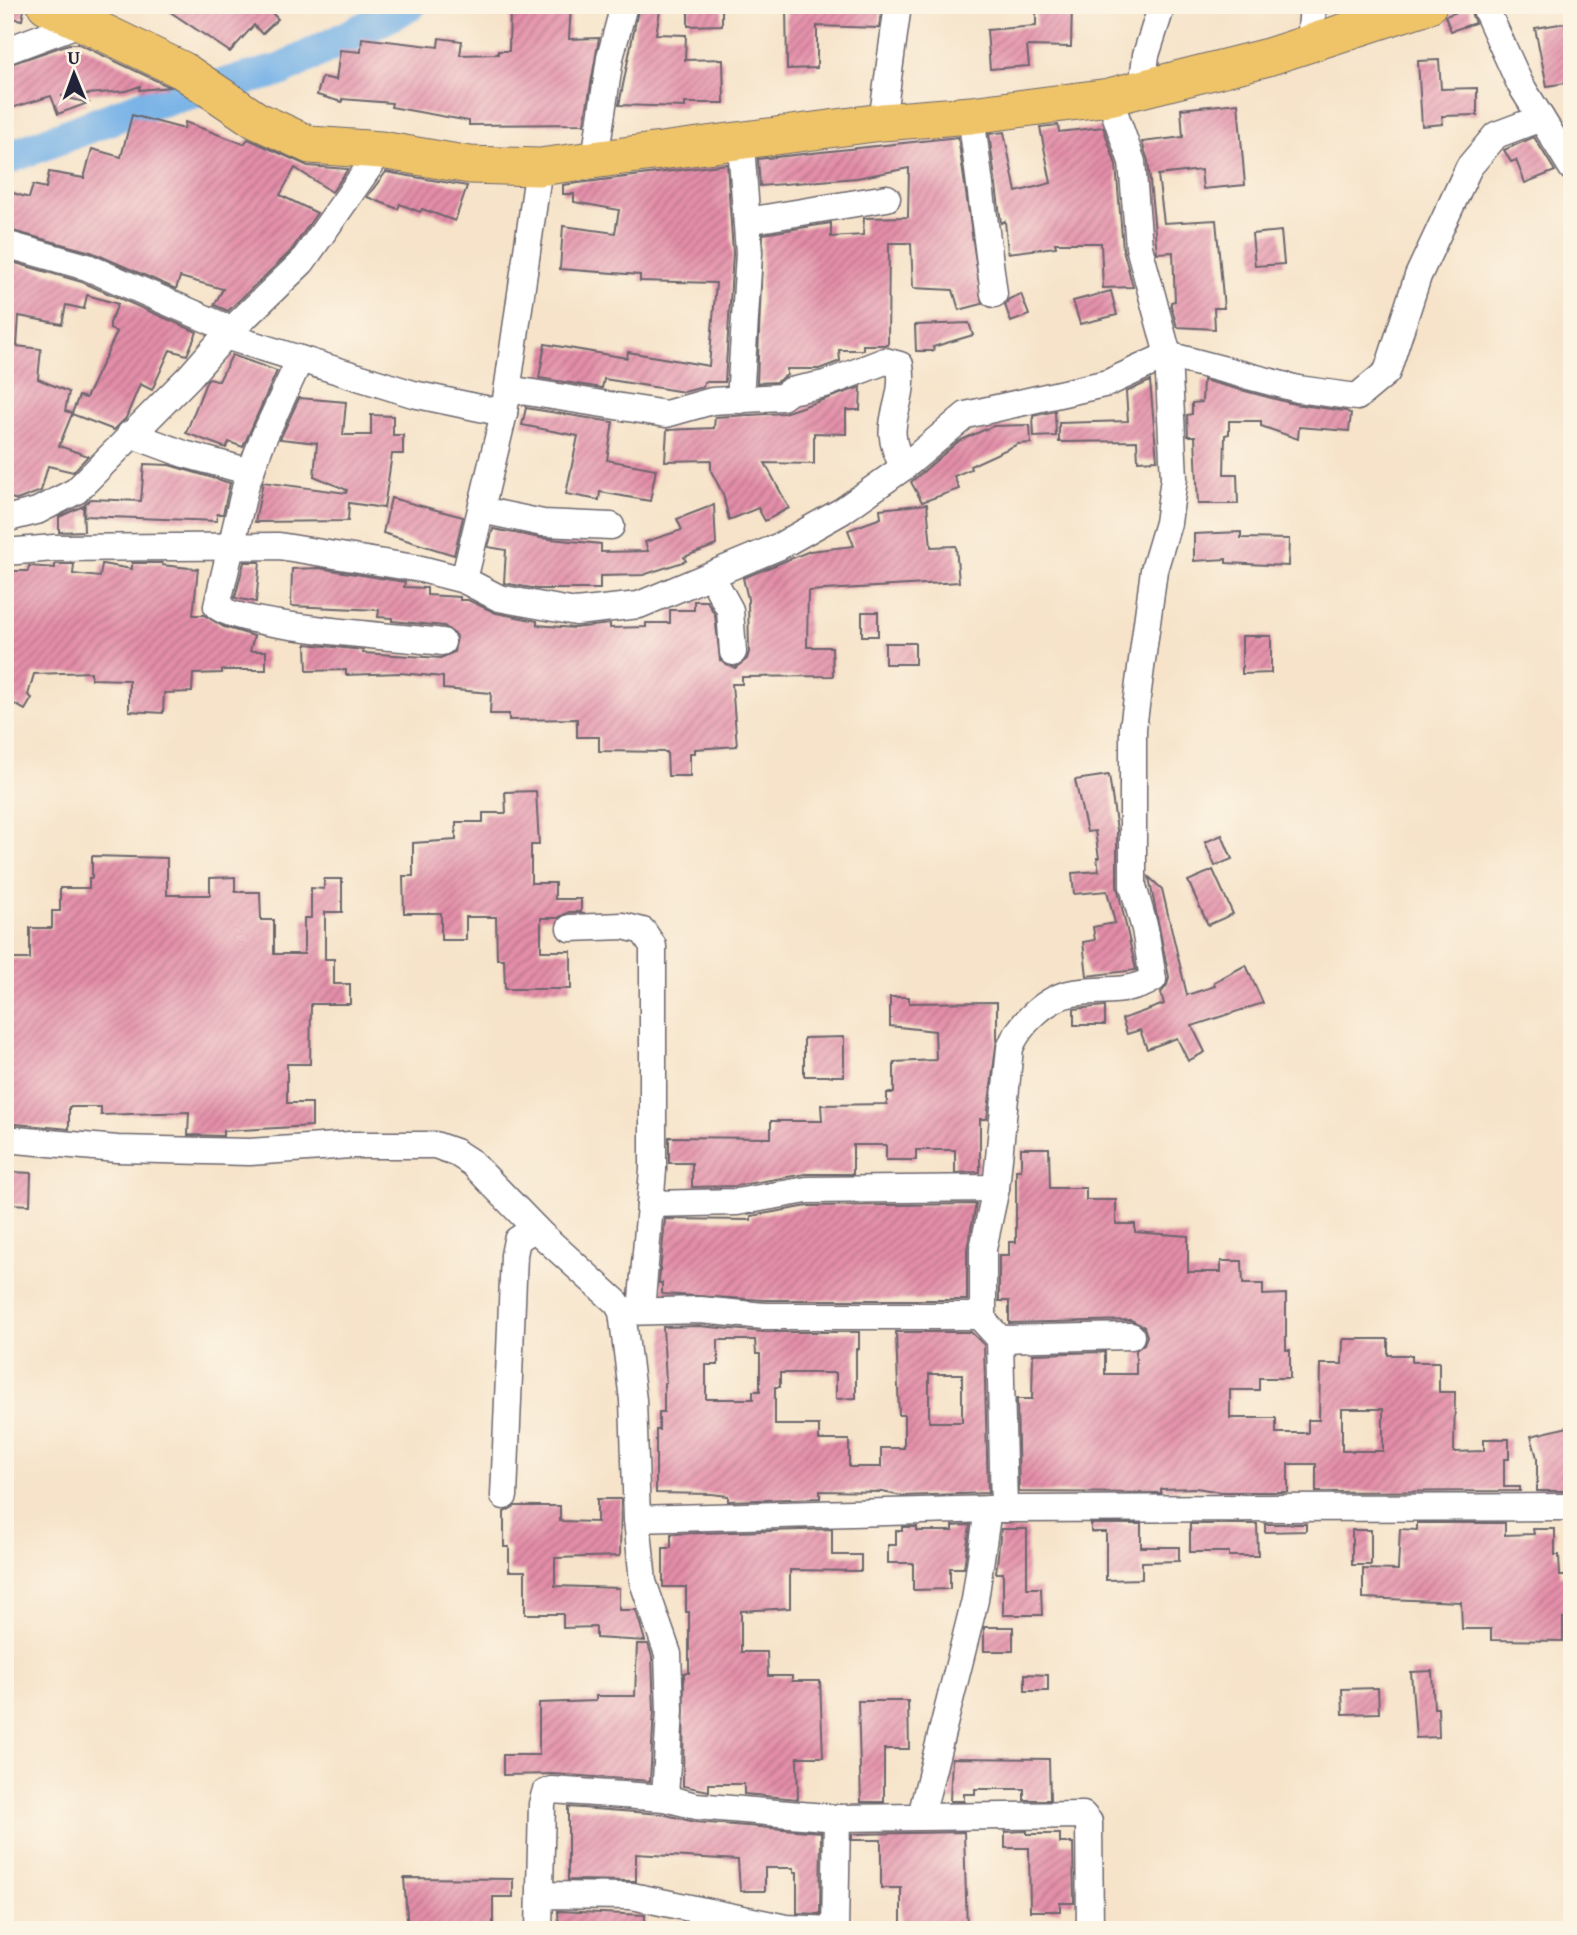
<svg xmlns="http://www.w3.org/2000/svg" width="1577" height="1935" viewBox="0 0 1577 1935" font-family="'Gentium Book Plus',serif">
<defs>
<pattern id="building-hatch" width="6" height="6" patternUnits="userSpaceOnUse" patternTransform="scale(1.75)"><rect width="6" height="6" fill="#e48ea9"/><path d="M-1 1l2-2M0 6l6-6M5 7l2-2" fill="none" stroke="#b8748b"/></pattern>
</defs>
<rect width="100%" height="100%" fill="#fcf5e5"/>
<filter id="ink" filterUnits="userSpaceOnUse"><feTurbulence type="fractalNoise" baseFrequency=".0143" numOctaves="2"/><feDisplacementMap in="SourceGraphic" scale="14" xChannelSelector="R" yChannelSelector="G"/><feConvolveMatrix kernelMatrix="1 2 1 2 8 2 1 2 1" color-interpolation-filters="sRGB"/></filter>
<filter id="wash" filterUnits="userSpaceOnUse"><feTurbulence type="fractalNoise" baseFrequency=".00686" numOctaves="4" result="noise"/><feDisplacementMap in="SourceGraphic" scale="28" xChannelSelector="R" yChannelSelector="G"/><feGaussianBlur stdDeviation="1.57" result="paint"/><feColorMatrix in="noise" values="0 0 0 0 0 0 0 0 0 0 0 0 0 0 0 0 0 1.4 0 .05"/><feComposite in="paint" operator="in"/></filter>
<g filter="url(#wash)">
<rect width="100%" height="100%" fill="#f6e3c9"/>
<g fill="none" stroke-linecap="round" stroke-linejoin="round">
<!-- river -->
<polyline stroke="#75b1e7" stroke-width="33" points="5,159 151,103 281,70 410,5"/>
</g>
<g id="blocks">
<!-- building -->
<g fill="url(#building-hatch)" fill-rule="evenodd">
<polygon points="5,5 25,5 22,20 5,17"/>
<polygon points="160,5 264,5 278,19 262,34 254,25 230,52"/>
<polygon points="571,5 569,39 599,38 584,124 469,125 469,121 391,107 392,103 342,99 342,102 317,95 322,77 336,80 340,50 361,52 362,38 438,47 439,38 462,41 460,55 498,54 498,51 509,51 510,7"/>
<polygon points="639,5 661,5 656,34 686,35 685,60 723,59 724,103 685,103 685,107 619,105"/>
<polygon points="688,5 722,5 722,25 688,26"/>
<polygon points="786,5 882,5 879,28 817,26 817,68 787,69"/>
<polygon points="1036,5 1072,5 1071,47 1027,46 1029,66 990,69 987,30 1036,26"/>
<polygon points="1469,8 1475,23 1451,31 1445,16"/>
<polygon points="1572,22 1572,82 1547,86 1535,28"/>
<polygon points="69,44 79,44 170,87 139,90 140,86 126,91 61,96 88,103 58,114 51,96 5,110 5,66"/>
<polygon points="1439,60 1441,89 1477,88 1477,115 1442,116 1443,124 1422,126 1418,61"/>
<polygon points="1238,103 1245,185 1203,189 1201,170 1158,175 1164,223 1216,220 1224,308 1214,308 1215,329 1177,327 1171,306 1171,302 1175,301 1173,252 1157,253 1148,161 1142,142 1183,137 1181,109"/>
<polygon points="132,115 184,129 185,122 244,144 248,139 308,166 348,169 332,192 295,168 280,195 317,213 290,252 228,311 214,305 223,289 180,277 176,289 91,252 5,229 5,206 10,192 29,198 33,185 46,188 49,172 84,178 92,149 121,157"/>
<polygon points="1058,125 1059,132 1103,127 1116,165 1123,249 1133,287 1103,288 1101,243 1055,243 1056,247 1008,253 1005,221 1001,223 989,134 1004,132 1016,192 1051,183 1040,127"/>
<polygon points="958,137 982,304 959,310 953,290 913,288 911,243 889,243 888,345 863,345 863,350 839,350 840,361 819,369 787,369 787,375 776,382 757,383 763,234 831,223 831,237 863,235 864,218 908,217 909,168 857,178 760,186 758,159"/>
<polygon points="1534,137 1555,171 1525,183 1516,160 1511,162 1504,150"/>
<polygon points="727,164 733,253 725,382 704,382 703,387 684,392 604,379 602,388 539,378 545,344 627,358 628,352 709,366 716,283 640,281 640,275 560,269 563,226 615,233 619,210 574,202 574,194 563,194 563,185"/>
<polygon points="386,172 467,186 455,221 422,209 420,212 400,204 398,209 367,197"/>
<polygon points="1281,231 1284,264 1255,266 1252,234"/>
<path d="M5 260 82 282 197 332 187 355 170 350 152 390 140 384 126 418 114 430 72 414 59 446 88 456 73 472 48 466 41 491 17 500 5 496ZM87 295 118 304 110 323V329L117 332 86 398 79 396 72 413 65 411 69 392 38 379 41 349 17 346 19 316 62 324 66 305 84 309Z"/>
<polygon points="1111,291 1117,315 1080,324 1073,301"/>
<polygon points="1021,294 1029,315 1011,322 1005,305 1009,299"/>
<polygon points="969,323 973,335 933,347 934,351 916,351 915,325"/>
<polygon points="232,355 277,371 243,447 229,442 226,448 186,433 207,380 210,378 219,381"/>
<polygon points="1203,380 1294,404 1346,411 1351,414 1349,431 1299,427 1298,439 1261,426 1261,421 1229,421 1229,434 1225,435 1224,474 1237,474 1238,504 1198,504 1195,436 1188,436 1187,415 1192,414 1192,403 1202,402"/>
<polygon points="1150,381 1157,460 1138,461 1137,441 1059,442 1059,423 1128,421 1126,392"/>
<polygon points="861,387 860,410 846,410 846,434 814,433 814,464 765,463 789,508 765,521 758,508 729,520 723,494 711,471 711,460 665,461 667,430 714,428 715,417 784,413"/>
<polygon points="299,398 346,402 343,435 371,435 371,415 393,416 393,435 403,435 403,454 392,454 384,508 349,503 348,521 255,522 263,482 346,493 347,490 314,476 317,443 280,439"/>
<polygon points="526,408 613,422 607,460 656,469 650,501 600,492 599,500 566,494 578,436 522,425"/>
<polygon points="1055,411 1056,436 1034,437 1033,416"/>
<polygon points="1030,425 1031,443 1018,444 970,466 971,469 954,476 959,489 922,502 911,482 959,441 993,426"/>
<polygon points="144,464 169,465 230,483 223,514 217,514 217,521 84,516 85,504 91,499 141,501"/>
<polygon points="391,498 463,517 454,555 383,533"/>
<polygon points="927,504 931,547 956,546 959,582 808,591 807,647 832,647 833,676 742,677 742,684 732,684 737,746 695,749 695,753 690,753 690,776 668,776 667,752 599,751 599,737 577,737 577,719 509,720 509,714 490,714 491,693 443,689 443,677 400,673 346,675 346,670 307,671 306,644 363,650 363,653 441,658 454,652 457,636 444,626 392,621 392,618 378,617 379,610 291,606 292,569 319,568 405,582 404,587 427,588 427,595 460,597 460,600 468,600 496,613 537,621 537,625 574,628 610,624 610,628 646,627 646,623 670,623 670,610 694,610 694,601 707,601 715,615 720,660 735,668 747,659 749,652 748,599 743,578 810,551 854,546 848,530 881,518 880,509"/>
<polygon points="714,505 716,545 684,557 686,561 643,575 600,576 600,589 537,589 504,583 506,550 488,547 493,529 540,538 601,544 601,552 648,551 645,542 682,530 677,519"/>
<polygon points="83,506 84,531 59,532 59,517"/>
<polygon points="1241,532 1241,538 1289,539 1288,566 1226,563 1226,559 1194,561 1194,534"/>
<polygon points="244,562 260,562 256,602 235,598"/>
<polygon points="132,563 162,563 162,565 198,569 193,615 204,615 224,627 254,636 250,651 266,651 266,670 222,670 222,673 193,674 192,692 164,693 163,713 129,711 129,680 91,679 91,672 34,674 28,695 32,698 25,710 5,699 5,571 28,571 29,566 55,568 55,564 74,564 73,574 100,577 102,564 132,569"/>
<rect x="862" y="612" width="16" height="24"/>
<polygon points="1242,636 1271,636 1271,673 1242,674"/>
<rect x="885" y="643" width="30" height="21"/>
<polygon points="1109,775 1117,830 1117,886 1136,970 1087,976 1083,942 1095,940 1093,927 1115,923 1107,891 1074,894 1072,873 1099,871 1097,858 1099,858 1095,831 1087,832 1075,780"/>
<polygon points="536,791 539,845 531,845 531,883 555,883 555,899 581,899 581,912 569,912 558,918 541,918 541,951 571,951 571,989 505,989 504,959 497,959 496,917 466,917 466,940 441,940 441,913 404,913 403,876 413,876 413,843 456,840 456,822 483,822 483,813 506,813 505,792"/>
<polygon points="1222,835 1232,859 1215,866 1205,842"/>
<polygon points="92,856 167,858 167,895 210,895 210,878 235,877 235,892 260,892 261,920 274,920 274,954 304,954 304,918 311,918 311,888 324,889 324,879 342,879 342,912 325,912 325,959 334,959 334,984 350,984 350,1004 311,1004 310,1064 287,1064 287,1103 312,1103 312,1126 223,1131 223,1136 188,1135 189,1112 101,1115 101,1107 69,1107 69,1129 5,1123 5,1072 10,1072 10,1032 5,1032 5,959 30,959 30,928 52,928 52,911 60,911 60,888 89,888 89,878 92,878"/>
<polygon points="1213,870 1233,914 1208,925 1188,881"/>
<polygon points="1149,877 1162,889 1187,995 1215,986 1214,982 1246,965 1263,1003 1192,1026 1205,1052 1188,1061 1177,1038 1147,1049 1140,1030 1127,1034 1122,1019 1164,1004 1161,993 1167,985 1169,977"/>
<polygon points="890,997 909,997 909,1003 997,1002 997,1038 987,1119 980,1119 980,1172 955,1173 955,1150 916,1150 916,1160 886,1160 886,1145 853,1145 853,1174 805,1174 735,1186 692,1187 692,1163 669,1163 669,1137 771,1138 771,1121 822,1121 821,1105 887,1104 887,1093 894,1093 894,1062 936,1060 935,1031 890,1026"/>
<polygon points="1105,1006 1105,1025 1074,1025 1074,1009"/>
<polygon points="844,1037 844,1076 804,1076 804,1038"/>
<path d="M1021 1148H1049L1050 1188H1086V1200H1116V1224H1135V1232L1188 1236V1272H1221V1261H1242L1243 1284H1263V1295L1286 1294V1350H1290V1378H1259V1390H1230V1418H1276V1433H1308V1420H1319L1320 1364H1342L1343 1339H1388V1355H1412V1362H1439V1392H1455L1454 1452 1484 1451V1439H1509V1459H1504V1487H1520V1491L1316 1492V1464H1288V1492H1221L1196 1488 1161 1489V1493L1019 1492 1017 1399H1032L1033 1354 1105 1352V1374H1136V1350L1144 1344 1147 1336 1144 1327 1131 1320 1009 1323V1301H999V1255H1009V1242H1016V1170H1021ZM1342 1409H1383V1451H1342Z"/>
<polygon points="12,1172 31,1173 30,1205 10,1204"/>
<polygon points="976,1204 967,1249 967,1300 765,1300 662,1294 662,1283 659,1283 665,1219 751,1220 751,1216 808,1206"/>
<path d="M699 1326 764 1332H859V1349H856V1398L836 1399V1373H780V1387H775V1425H819V1440H849V1467H881V1448H904V1415H899L896 1332H971L984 1345 988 1493 902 1496 882 1492 820 1491V1498L728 1501V1496L711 1494 656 1493V1430H659V1412H664V1383H666L663 1327ZM718 1340H755L756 1354H760V1391H753V1399H706V1365H718ZM929 1374H962V1422H929Z"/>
<polygon points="1572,1426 1572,1491 1537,1491 1537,1458 1531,1436"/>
<polygon points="597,1499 621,1499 620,1556 555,1558 555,1586 619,1588 619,1610 636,1610 645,1641 596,1638 596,1627 563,1628 563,1614 525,1614 525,1571 509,1571 509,1547 504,1547 504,1512 515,1506 560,1506 560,1521 597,1522"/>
<polygon points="1417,1523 1505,1523 1505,1535 1534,1534 1533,1529 1555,1529 1555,1555 1559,1555 1560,1576 1571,1576 1572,1606 1568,1606 1567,1618 1563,1618 1563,1641 1491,1640 1491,1629 1462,1629 1461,1602 1363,1598 1363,1569 1398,1570 1400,1529 1417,1530"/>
<polygon points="1091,1524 1141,1524 1141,1547 1179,1547 1179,1561 1142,1562 1142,1579 1106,1580 1106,1532 1091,1532"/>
<polygon points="1190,1524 1257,1524 1258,1556 1229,1556 1229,1552 1190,1552"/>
<polygon points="1265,1524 1306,1524 1306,1531 1265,1532"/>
<polygon points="970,1525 964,1568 950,1568 950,1589 913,1590 913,1563 888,1563 888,1545 896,1545 896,1531 902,1531 902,1527 917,1527 917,1531 953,1531 953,1526"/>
<polygon points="832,1529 832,1555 861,1555 861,1571 790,1570 790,1608 741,1611 741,1652 767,1652 768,1676 792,1676 792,1681 820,1681 823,1757 797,1757 798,1799 744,1794 744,1784 709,1784 709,1791 683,1786 684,1673 689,1673 689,1612 686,1612 686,1587 663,1587 663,1548 671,1548 671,1534"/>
<polygon points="1001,1529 1027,1529 1027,1588 1041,1588 1042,1615 1003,1615 1003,1573 996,1573"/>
<rect x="1352" y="1530" width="19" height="35"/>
<rect x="984" y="1627" width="29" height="24"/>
<polygon points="637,1644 648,1644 652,1657 654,1710 650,1781 553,1774 503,1775 503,1755 539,1755 539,1703 596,1701 596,1696 635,1696"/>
<polygon points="1432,1671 1434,1708 1438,1708 1439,1737 1416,1738 1411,1672"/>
<polygon points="1025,1674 1048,1675 1048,1691 1025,1691"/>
<polygon points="1378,1688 1379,1713 1343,1714 1342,1689"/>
<polygon points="858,1701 908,1701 909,1749 884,1749 884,1802 861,1802"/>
<polygon points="952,1758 1049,1759 1050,1800 1024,1800 1024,1789 975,1789 975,1794 964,1794 964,1801 950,1801"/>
<polygon points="568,1807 662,1814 695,1822 821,1832 820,1914 797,1913 797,1872 794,1872 794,1868 765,1868 765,1891 740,1891 738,1860 636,1854 636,1881 568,1880"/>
<polygon points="1027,1831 1027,1834 1060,1834 1060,1843 1073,1843 1074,1903 1060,1903 1060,1911 1030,1911 1029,1848 1005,1848 1005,1832"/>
<polygon points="964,1832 967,1930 901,1930 901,1888 881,1888 881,1840 852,1840 852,1834"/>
<polygon points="404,1878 513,1879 513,1897 493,1897 493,1930 408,1930"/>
<polygon points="558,1911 645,1915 645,1930 559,1930"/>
</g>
</g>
</g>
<g filter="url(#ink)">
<use href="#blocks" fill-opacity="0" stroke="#6c666d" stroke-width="2"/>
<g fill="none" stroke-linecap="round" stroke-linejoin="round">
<!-- minor casing -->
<g stroke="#6c666d" stroke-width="29">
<g id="minor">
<polyline points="1484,5 1520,84 1572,168"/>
<polyline points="1310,43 1313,5"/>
<polyline points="5,51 80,23"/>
<polyline points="1142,89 1146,55 1162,5"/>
<polyline points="971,115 994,294"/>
<polyline points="882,122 898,5"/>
<polyline points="595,159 610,58 624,5"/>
<polyline points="747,221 887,198"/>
<polyline points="5,244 87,267 232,330"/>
<polyline points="225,336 413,394 504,413"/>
<path d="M300 359 262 441 246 484 217 606C238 627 403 637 442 642"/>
<path d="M508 389 666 414 712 401 782 397 790 391 825 384 885 361 900 365C907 409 877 422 904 467"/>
<polyline points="740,400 749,253 742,158 744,141"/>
<polyline points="130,434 184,454 251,472"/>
<polyline points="481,510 543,523 611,526"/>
<polyline points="5,519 37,511 76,491 190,376 225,336 302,262 381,150"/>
<polyline points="5,552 54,548 279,546 421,569 464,580 499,598 576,612 639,605 780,546 842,511 904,467 966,415 1108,383 1168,355 1298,389 1357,397 1387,372 1418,276 1469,167 1496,135 1541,118"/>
<polyline points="712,577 730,610 733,652"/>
<polyline points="464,580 504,413 539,167"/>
<polyline points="570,928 623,926 643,931 653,946 653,1170 641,1311"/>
<polyline points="5,1139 117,1149 250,1152 350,1145 435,1145 455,1152 472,1163 542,1235 617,1303 622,1312 633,1400 637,1519 993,1509 1572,1507"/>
<polyline points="650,1204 737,1202 807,1190 996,1188"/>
<polyline points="622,1312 700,1310 764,1316 979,1316 1000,1339 1131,1336"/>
<path d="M983 1318V1249L996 1188 1010 1048C1019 1024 1047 997 1073 993 1101 988 1127 995 1153 979L1145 929 1133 886V728L1154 570 1168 523 1174 478 1168 355 1139 247 1132 162 1109 97"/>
<polyline points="1000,1339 1004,1509"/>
<polyline points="504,1496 514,1255 517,1240 535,1228"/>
<polyline points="637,1519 643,1582 668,1654 670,1710 665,1798"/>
<polyline points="921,1816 975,1600 988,1509"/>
<polyline points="837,1818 1083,1815 1089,1822 1090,1930"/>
<polyline points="539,1930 542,1804 545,1793 552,1790 665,1798 696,1806 837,1818 835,1930 786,1928 632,1896 540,1895"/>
</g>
</g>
<!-- highway casing -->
<g stroke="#6c666d" stroke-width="39">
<polyline id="highway" points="46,5 182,70 256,120 310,145 381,150 470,165 539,167 882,122 971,115 1109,97 1268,57 1428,5"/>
</g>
<!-- minor -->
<use href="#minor" stroke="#fff" stroke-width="26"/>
<!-- highway -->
<use href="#highway" stroke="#efc469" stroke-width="37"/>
</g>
</g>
<!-- margin -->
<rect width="1577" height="1935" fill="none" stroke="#fcf5e5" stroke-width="28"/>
<!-- north arrow -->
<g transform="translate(74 74) rotate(359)" stroke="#fcf5e5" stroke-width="5" paint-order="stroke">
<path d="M0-5L12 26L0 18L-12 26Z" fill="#22223b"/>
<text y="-10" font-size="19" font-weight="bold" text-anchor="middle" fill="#22223b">U</text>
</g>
</svg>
